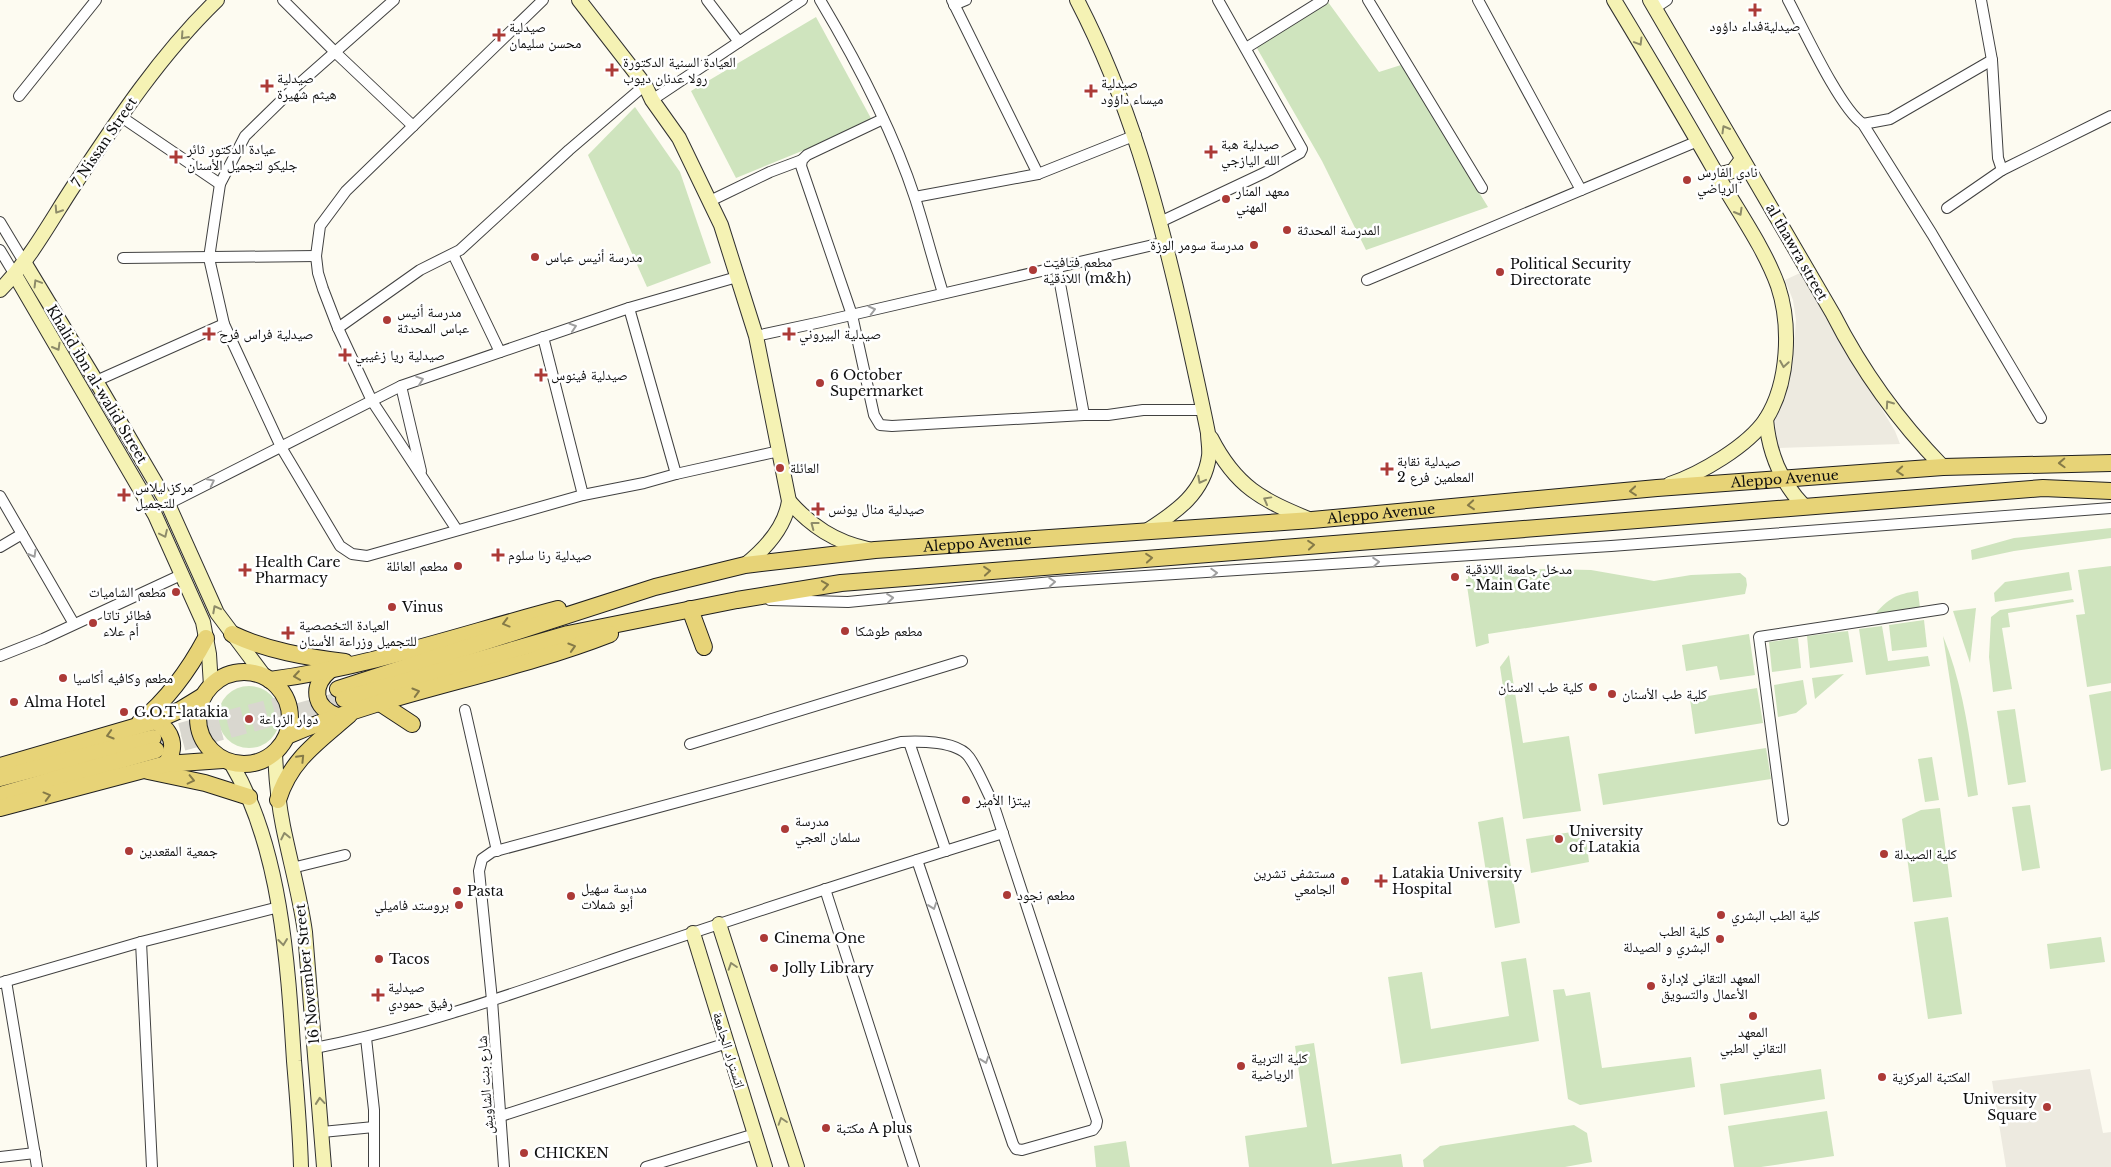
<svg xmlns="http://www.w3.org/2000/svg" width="2111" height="1167" viewBox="0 0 2111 1167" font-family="'Libre Baskerville','Noto Naskh Arabic',serif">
<rect width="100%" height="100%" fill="#fdfbf1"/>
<!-- green -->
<g fill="#cfe4be">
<polygon points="1328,2 1379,72 1401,65 1488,207 1366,250 1322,161 1254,43"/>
<polygon points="816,17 873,122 736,178 691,91"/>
<polygon points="635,107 680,172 711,263 647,287 588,155"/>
<polygon points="2111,528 2111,538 2014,551 1972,560 1971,550 2014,538"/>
<polygon points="2111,566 2111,683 2087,687 2076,615 2085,614 2078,570"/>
<polygon points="1547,569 1591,570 1654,581 1691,575 1740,573 1746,578 1747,585 1745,594 1488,634 1489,643 1476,647 1466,579 1468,579 1468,572"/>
<polygon points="2069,572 2072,590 1995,602 1994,593 2005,582"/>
<path d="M1918 591 1920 608 1874 615C1889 598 1896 594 1918 591Z"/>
<polygon points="2073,599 2074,602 2008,613 2010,627 2002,628 2012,689 1993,692 1989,657 1991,617 2000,610"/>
<polygon points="1976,608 1970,663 1953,611"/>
<polygon points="1924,620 1927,647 1892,651 1889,625"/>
<polygon points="1882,626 1888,661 1928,656 1930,666 1866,675 1859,629"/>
<polygon points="1848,631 1853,662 1810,668 1807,636"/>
<polygon points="1749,634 1755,675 1720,680 1717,666 1686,671 1682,645"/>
<path d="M1943 636C1964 687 1970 741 1978 795L1968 797Z"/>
<polygon points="1798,638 1801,668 1772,672 1769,642"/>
<polygon points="1509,655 1523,743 1569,736 1581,811 1523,819 1500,667"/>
<polygon points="1844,674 1815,699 1812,678"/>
<polygon points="1803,680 1807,704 1796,713 1778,717 1774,685"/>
<circle cx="249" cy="717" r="31"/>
<polygon points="1757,688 1763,723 1695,734 1690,699"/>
<polygon points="2111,691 2111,769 2101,771 2089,695"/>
<polygon points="2015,709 2026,782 2008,785 1997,711"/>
<polygon points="1766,748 1771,779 1603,805 1598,774"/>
<polygon points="1932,757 1939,800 1925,802 1918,759"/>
<polygon points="2030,805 2040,868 2022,871 2012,807"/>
<polygon points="1940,808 1952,897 1913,902 1902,819 1921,810"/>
<polygon points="1503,817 1520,923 1495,928 1478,822"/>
<polygon points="1585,830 1589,862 1531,873 1526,839"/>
<polygon points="1948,917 1962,1014 1928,1019 1914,922"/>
<polygon points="2101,937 2105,962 2050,969 2047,944"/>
<polygon points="1526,958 1539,1041 1401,1064 1388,977 1422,972 1431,1029 1509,1016 1501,962"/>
<polygon points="1564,989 1566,996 1590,992 1602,1068 1691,1057 1695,1087 1580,1105 1568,1099 1553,990"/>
<polygon points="1314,1043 1332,1164 1401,1154 1403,1167 1249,1167 1245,1136 1307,1127 1295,1046"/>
<polygon points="1821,1069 1825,1099 1724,1115 1720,1084"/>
<polygon points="1827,1111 1834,1156 1761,1167 1734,1167 1728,1126"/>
<polygon points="1574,1125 1587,1133 1592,1162 1565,1167 1424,1167 1423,1160 1440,1146"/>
<polygon points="1126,1141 1130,1167 1096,1167 1094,1146"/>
</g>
<!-- plaza -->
<g fill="#edeae0">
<polygon points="1800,273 1895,431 1900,444 1776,448 1775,414 1788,379 1794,347 1796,320 1793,300 1785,280"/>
<polygon points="2090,1069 2103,1133 2111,1132 2111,1167 2006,1167 1992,1081"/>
</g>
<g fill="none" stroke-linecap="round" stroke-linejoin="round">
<!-- primary-tunnel -->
<g stroke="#d9d7cf" stroke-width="16" stroke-dasharray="16 8" stroke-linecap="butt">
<polyline points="157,737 290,702"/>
<polyline points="160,749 343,699"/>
</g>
<!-- street casing -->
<g stroke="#414141" stroke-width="12">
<g id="street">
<polyline points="283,0 336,53 413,126"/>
<polyline points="394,0 291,91 245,136 220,184 209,258 224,324 281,447 340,546 352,554 367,556 583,495 644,483 676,474 779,451"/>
<polyline points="707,0 739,42"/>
<path d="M820 0C857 62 892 128 915 198 925 229 933 261 943 293"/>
<polyline points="952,0 1038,174"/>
<polyline points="1368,0 1482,188"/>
<polyline points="1478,0 1581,190"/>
<path d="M1788 0C1803 28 1840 109 1863 124L1932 234 2041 418"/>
<polyline points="1981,0 1992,60 1998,158 2002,170 2111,116"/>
<polyline points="954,5 966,0"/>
<polyline points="1655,8 1667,0"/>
<polyline points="1246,48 1323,0"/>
<polyline points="19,96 96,0"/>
<polyline points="652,100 802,0"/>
<polyline points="120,116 220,184"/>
<polyline points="883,119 807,155 802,160 801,166 852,315 874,415 880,425 892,426 1084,415 1108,415 1143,410 1203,410"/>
<polyline points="1863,124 1890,119 1992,60"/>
<polyline points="915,197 1038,174 1136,135"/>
<polyline points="710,201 770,172 802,160"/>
<polyline points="1947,208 2002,170"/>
<polyline points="0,222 24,262"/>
<polyline points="1160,222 1266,172 1300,153 1302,149 1218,0"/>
<polyline points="0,250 15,275"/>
<polyline points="453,254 500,352"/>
<polyline points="123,258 316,256"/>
<polyline points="1057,267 1084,415"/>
<polyline points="1367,280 1698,141"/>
<polyline points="629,308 676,474"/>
<polyline points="338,328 420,270 460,250 569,150 645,85"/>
<polyline points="756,336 821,322 1166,242"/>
<polyline points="543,337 583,495"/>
<polyline points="96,381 224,324"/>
<polyline points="401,386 421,471"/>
<polyline points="0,496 74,624"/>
<polyline points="168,504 401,386 629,308 737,277"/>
<polyline points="457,530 372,401 338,328 323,289 318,273 316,256 320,226 346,191 543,0"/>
<polyline points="0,547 22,534"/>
<polyline points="770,600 848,602 1052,582 1611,546 2111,508"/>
<polyline points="0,656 43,639 183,574"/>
<polyline points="465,710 497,851"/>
<polyline points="909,742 946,851"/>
<polyline points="690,744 962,661"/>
<polyline points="1783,820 1759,637 1943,609"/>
<polyline points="292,868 345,855"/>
<polyline points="825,889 914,1167"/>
<polyline points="141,942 152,1167"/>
<polyline points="6,981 37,1167"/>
<polyline points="0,983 141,942 279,907"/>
<polyline points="366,1038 374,1110 374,1167"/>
<path d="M315 1048C421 1027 524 990 626 955 751 913 877 872 1003 833"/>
<polyline points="501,1116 727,1043"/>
<polyline points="322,1132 374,1127"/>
<polyline points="0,1157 35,1153"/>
<path d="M504 1167 492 1000 479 871 482 859 492 852 901 742C920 741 957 741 969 757 979 771 985 788 993 803L1097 1121 1096 1126 1093 1130 1022 1150 1016 1149 1013 1144 917 860"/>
<polyline points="646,1167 755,1134"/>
</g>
</g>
<!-- secondary casing -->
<g stroke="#303030" stroke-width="16">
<g id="secondary">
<path d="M579 0 645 85 652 100 679 138 721 225 756 336 789 501C785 528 765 549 745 565"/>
<path d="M1077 0C1129 100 1157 204 1182 313 1191 353 1200 393 1208 433 1208 440 1210 449 1209 456 1204 493 1176 512 1148 530"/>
<path d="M1614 0C1649 58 1683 115 1716 173 1737 210 1764 247 1778 286 1791 325 1789 383 1766 419 1748 446 1700 474 1670 484"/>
<path d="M1650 0 1833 314C1862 371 1899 422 1943 467"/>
<polyline points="1717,175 1733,171 1742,159"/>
<polyline points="24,262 96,381 168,504 217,613 265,677"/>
<polyline points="15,275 155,515 203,622 209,654 211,686"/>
<path d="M0 290C30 260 50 222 73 187 116 122 160 55 217 0"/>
<path d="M1766 419C1769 453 1780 481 1804 506"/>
<path d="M1211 438C1236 487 1262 500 1311 520"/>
<path d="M789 501C811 526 835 542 868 549"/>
<path d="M275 753C276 777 278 801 283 826 290 861 300 896 305 932L324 1167"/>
<path d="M231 763C281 846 288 965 294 1061 297 1096 300 1132 301 1167"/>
<polyline points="719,924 797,1167"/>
<polyline points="693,933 765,1167"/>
</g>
</g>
<!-- primary casing -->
<g stroke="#1f1f1f" stroke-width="18">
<g id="primary">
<polyline points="690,609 704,647"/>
<path d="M232 634C268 651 306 657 345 662"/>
<path d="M330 670C311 686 313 707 337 716"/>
<circle cx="244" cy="718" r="46"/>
<path d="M270 680C368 667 463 634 558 609"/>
<path id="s1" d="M338 689 655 587 745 565 875 550 1312 520 1657 488 1943 467 2111 463"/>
<polyline points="344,699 568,634 737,600 841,583 2043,488 2111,491"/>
<polyline points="380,703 412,724"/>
<path d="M155 721C173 731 177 747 166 764"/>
<path d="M140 722C169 698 189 670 206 638"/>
<path d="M287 736C391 691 505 675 610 634"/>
<polyline points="0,766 155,721 180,710 203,696"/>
<polyline points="148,771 205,783 249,797"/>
<polyline points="0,778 153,738"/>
<polyline points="0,795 156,750"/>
<path d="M278 800C290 760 319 741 349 715"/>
<polyline points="0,808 166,764 223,760"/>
</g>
</g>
<!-- street -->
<use href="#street" stroke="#fff" stroke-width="10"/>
<!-- secondary -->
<use href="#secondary" stroke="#f5f2b4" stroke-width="14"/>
<!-- primary -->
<use href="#primary" stroke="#e7d377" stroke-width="16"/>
</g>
<!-- one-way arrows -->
<defs><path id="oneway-chevron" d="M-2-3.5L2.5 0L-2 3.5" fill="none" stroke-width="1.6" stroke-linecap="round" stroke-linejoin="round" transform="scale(1.25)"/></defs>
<g stroke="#8d8b69">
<use href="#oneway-chevron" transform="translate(184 36) rotate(132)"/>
<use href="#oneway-chevron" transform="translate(1639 42) rotate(59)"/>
<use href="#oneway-chevron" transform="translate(1725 129) rotate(-120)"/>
<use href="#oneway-chevron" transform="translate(58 210) rotate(123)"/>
<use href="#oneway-chevron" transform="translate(1739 212) rotate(60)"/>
<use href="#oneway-chevron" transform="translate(37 283) rotate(-121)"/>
<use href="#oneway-chevron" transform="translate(57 347) rotate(60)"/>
<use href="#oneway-chevron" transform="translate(1784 364) rotate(99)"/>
<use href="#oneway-chevron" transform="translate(1889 404) rotate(-125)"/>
<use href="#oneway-chevron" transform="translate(1201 480) rotate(118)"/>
<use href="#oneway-chevron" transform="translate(1267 500) rotate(-151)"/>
<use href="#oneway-chevron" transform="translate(814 525) rotate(-143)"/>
<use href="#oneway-chevron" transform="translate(164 534) rotate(65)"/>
<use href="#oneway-chevron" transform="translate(216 609) rotate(-118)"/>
<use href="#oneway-chevron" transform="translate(285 836) rotate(-102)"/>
<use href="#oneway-chevron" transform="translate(283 942) rotate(83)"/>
<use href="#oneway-chevron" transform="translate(732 966) rotate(-108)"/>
<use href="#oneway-chevron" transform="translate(320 1101) rotate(-95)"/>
<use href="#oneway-chevron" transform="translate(782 1121) rotate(-108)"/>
</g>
<g stroke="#9f9f9f">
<use href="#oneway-chevron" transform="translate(872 310) rotate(-14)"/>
<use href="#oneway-chevron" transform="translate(573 327) rotate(-18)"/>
<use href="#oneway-chevron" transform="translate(420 380) rotate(-19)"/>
<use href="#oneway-chevron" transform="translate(211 482) rotate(-27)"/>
<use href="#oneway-chevron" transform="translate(33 554) rotate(60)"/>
<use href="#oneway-chevron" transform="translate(1376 562) rotate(-4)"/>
<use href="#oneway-chevron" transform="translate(1214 573) rotate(-3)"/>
<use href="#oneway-chevron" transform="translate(1052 582) rotate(-4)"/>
<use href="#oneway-chevron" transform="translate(890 598) rotate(-6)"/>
<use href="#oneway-chevron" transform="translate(933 906) rotate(71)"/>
<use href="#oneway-chevron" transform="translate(985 1060) rotate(71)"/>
</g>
<g stroke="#857a48">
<use href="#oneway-chevron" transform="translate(2062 463) rotate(178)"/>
<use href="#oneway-chevron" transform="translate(1900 471) rotate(176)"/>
<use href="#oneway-chevron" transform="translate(1633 491) rotate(175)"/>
<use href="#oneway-chevron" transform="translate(1471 505) rotate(175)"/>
<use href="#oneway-chevron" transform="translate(1311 545) rotate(-5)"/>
<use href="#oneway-chevron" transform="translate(1149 558) rotate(-5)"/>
<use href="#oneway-chevron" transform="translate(987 571) rotate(-5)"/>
<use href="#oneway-chevron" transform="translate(825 585) rotate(-9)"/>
<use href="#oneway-chevron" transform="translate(506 623) rotate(165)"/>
<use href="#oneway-chevron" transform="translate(572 647) rotate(-17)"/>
<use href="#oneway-chevron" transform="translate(297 676) rotate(172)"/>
<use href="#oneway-chevron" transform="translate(416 692) rotate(-16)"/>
<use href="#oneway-chevron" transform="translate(110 735) rotate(164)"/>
<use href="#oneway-chevron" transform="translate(301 758) rotate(-46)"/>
<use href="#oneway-chevron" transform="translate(191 780) rotate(13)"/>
<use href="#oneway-chevron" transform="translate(47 796) rotate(-15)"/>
</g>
<!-- markers -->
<g fill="#ac3a37" stroke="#fff" stroke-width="2">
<path d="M1752.5 2.5h5v5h5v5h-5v5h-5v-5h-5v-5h5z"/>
<path d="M496.5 27.5h5v5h5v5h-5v5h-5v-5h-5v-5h5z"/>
<path d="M609.5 62.5h5v5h5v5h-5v5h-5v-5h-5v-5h5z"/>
<path d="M264.5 78.5h5v5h5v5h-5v5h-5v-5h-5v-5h5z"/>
<path d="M1088.5 83.5h5v5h5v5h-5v5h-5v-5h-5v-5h5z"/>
<path d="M1208.5 144.5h5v5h5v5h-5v5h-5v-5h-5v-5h5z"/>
<path d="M173.5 149.5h5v5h5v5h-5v5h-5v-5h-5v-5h5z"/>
<circle cx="1687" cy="180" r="5"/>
<circle cx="1226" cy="199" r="5"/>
<circle cx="1287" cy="230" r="5"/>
<circle cx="1254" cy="245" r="5"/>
<circle cx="535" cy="257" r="5"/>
<circle cx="1033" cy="270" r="5"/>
<circle cx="1500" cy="272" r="5"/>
<circle cx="387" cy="320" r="5"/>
<path d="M206.5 326.5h5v5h5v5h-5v5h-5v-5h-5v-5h5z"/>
<path d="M786.5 326.5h5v5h5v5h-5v5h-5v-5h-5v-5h5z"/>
<path d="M342.5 347.5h5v5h5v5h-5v5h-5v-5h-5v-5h5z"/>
<path d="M538.5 367.5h5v5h5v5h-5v5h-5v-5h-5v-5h5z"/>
<circle cx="820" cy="383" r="5"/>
<circle cx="780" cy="468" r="5"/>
<path d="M1384.5 461.5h5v5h5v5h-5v5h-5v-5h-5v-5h5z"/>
<path d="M121.5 487.5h5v5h5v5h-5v5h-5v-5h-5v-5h5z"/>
<path d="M815.5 501.5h5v5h5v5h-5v5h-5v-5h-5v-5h5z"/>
<path d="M495.5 547.5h5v5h5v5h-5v5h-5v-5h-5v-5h5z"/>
<circle cx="458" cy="566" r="5"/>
<path d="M242.5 562.5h5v5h5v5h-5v5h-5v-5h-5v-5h5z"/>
<circle cx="1455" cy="577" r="5"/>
<circle cx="176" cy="592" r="5"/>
<circle cx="392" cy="607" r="5"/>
<circle cx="93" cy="623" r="5"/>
<circle cx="845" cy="631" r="5"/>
<path d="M285.5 625.5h5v5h5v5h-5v5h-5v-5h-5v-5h5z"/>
<circle cx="63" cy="678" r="5"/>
<circle cx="1593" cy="687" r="5"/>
<circle cx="1612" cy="694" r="5"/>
<circle cx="14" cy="702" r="5"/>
<circle cx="124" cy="712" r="5"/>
<circle cx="249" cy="719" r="5"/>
<circle cx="966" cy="800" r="5"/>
<circle cx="785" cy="829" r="5"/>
<circle cx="1559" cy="839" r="5"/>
<circle cx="129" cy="851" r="5"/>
<circle cx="1884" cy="854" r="5"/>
<circle cx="1345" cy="881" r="5"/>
<path d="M1378.5 873.5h5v5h5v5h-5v5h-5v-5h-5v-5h5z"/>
<circle cx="457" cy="891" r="5"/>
<circle cx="1007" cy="895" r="5"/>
<circle cx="571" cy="896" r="5"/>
<circle cx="459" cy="905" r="5"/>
<circle cx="1721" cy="915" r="5"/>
<circle cx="764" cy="938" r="5"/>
<circle cx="1720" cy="939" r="5"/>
<circle cx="379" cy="959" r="5"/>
<circle cx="774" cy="968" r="5"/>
<circle cx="1651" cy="986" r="5"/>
<path d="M375.5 987.5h5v5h5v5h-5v5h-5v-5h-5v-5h5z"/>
<circle cx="1753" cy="1016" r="5"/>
<circle cx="1241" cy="1066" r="5"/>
<circle cx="1882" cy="1077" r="5"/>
<circle cx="2047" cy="1107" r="5"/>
<circle cx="826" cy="1128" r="5"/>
<circle cx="524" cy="1153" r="5"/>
</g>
<g text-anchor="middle" stroke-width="5" stroke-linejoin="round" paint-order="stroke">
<!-- poi labels -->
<g font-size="14" fill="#0e0e0e" stroke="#fff" text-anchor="start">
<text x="1755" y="31" text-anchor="middle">صيدليةفداء داؤود</text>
<text x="509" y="32">صيدلية<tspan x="509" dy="16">محسن سليمان</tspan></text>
<text x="623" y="67">العيادة السنية الدكتورة<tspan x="623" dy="16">رولا عدنان ديوب</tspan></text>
<text x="277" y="83">صيدلية<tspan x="277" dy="16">هيثم شهيرة</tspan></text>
<text x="1101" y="88">صيدلية<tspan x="1101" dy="16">ميساء داؤود</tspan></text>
<text x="1221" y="149">صيدلية هبة<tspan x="1221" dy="16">الله اليازجي</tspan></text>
<text x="187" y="154">عيادة الدكتور ثائر<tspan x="187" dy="16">جليكو لتجميل الأسنان</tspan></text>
<text x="1697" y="177">نادي الفارس<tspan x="1697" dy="16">الرياضي</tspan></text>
<text x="1236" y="196">معهد المنار<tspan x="1236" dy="16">المهني</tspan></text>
<text x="1297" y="235">المدرسة المحدثة</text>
<text x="1244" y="250" text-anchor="end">مدرسة سومر الوزة</text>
<text x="545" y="262">مدرسة أنيس عباس</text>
<text x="1043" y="267">مطعم فتافيت<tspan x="1043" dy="16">اللاذقية (m&amp;h)</tspan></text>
<text x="1510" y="269">Political Security<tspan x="1510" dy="16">Directorate</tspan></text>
<text x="397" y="317">مدرسة أنيس<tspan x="397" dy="16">عباس المحدثة</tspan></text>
<text x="219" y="339">صيدلية فراس فرح</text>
<text x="799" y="339">صيدلية البيروني</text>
<text x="355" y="360">صيدلية ريا زغيبي</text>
<text x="551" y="380">صيدلية فينوس</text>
<text x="830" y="380">6 October<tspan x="830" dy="16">Supermarket</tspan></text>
<text x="1397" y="466">صيدلية نقابة<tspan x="1397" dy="16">المعلمين فرع 2</tspan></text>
<text x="790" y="473">العائلة</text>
<text x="135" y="492">مركز ليلاس<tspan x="135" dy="16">للتجميل</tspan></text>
<text x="828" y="514">صيدلية منال يونس</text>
<text x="508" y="560">صيدلية رنا سلوم</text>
<text x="255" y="567">Health Care<tspan x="255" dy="16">Pharmacy</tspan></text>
<text x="448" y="571" text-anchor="end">مطعم العائلة</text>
<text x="1465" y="574">مدخل جامعة اللاذقية<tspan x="1465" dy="16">- Main Gate</tspan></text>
<text x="166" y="597" text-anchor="end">مطعم الشاميات</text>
<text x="402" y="612">Vinus</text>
<text x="103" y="620">فطائر تاتا<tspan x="103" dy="16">أم علاء</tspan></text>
<text x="299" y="630">العيادة التخصصية<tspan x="299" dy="16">للتجميل وزراعة الأسنان</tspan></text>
<text x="855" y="636">مطعم طوشكا</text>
<text x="73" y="683">مطعم وكافيه أكاسيا</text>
<text x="1583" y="692" text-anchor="end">كلية طب الاسنان</text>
<text x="1622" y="699">كلية طب الأسنان</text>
<text x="24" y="707">Alma Hotel</text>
<text x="134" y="717">G.O.T-latakia</text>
<text x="259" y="724">دوار الزراعة</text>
<text x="976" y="805">بيتزا الأمير</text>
<text x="795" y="826">مدرسة<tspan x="795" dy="16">سلمان العجي</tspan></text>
<text x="1569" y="836">University<tspan x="1569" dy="16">of Latakia</tspan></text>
<text x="139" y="856">جمعية المقعدين</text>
<text x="1894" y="859">كلية الصيدلة</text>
<text x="1335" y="878" text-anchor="end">مستشفى تشرين<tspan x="1335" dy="16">الجامعي</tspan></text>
<text x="1392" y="878">Latakia University<tspan x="1392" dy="16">Hospital</tspan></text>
<text x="581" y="893">مدرسة سهيل<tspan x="581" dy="16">أبو شملات</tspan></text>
<text x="467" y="896">Pasta</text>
<text x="1017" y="900">مطعم نجود</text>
<text x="449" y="910" text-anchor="end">بروستد فاميلي</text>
<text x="1731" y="920">كلية الطب البشري</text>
<text x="1710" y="936" text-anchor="end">كلية الطب<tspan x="1710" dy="16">البشري و الصيدلة</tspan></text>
<text x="774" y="943">Cinema One</text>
<text x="389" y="964">Tacos</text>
<text x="784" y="973">Jolly Library</text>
<text x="1661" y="983">المعهد التقاني لإدارة<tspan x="1661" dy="16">الأعمال والتسويق</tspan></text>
<text x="388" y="992">صيدلية<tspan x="388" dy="16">رفيق حمودي</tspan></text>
<text x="1753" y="1037" text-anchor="middle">المعهد<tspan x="1753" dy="16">التقاني الطبي</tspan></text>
<text x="1251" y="1063">كلية التربية<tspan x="1251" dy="16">الرياضية</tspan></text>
<text x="1892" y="1082">المكتبة المركزية</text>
<text x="2037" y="1104" text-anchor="end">University<tspan x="2037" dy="16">Square</tspan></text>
<text x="836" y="1133">مكتبة A plus</text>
<text x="534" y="1158">CHICKEN</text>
</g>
<!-- street labels -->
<g font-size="14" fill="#0e0e0e" stroke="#fff">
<text transform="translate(104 142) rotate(-56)" y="5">7 Nissan Street</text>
<text transform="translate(1797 252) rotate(60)" y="5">al thawra street</text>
<text transform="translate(97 384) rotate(59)" y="5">Khalid ibn al-walid Street</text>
<text dy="5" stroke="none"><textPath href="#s1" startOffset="1469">Aleppo Avenue</textPath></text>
<text dy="5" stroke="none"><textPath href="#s1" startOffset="1064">Aleppo Avenue</textPath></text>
<text dy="5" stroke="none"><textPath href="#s1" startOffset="659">Aleppo Avenue</textPath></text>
<text transform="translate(307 974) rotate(-96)" y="5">16 November Street</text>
<text transform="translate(729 1050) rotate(73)" y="5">اتستراد الجامعة</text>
<text transform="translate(485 1085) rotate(-94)" y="5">شارع بنت الشاويش</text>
</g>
</g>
</svg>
